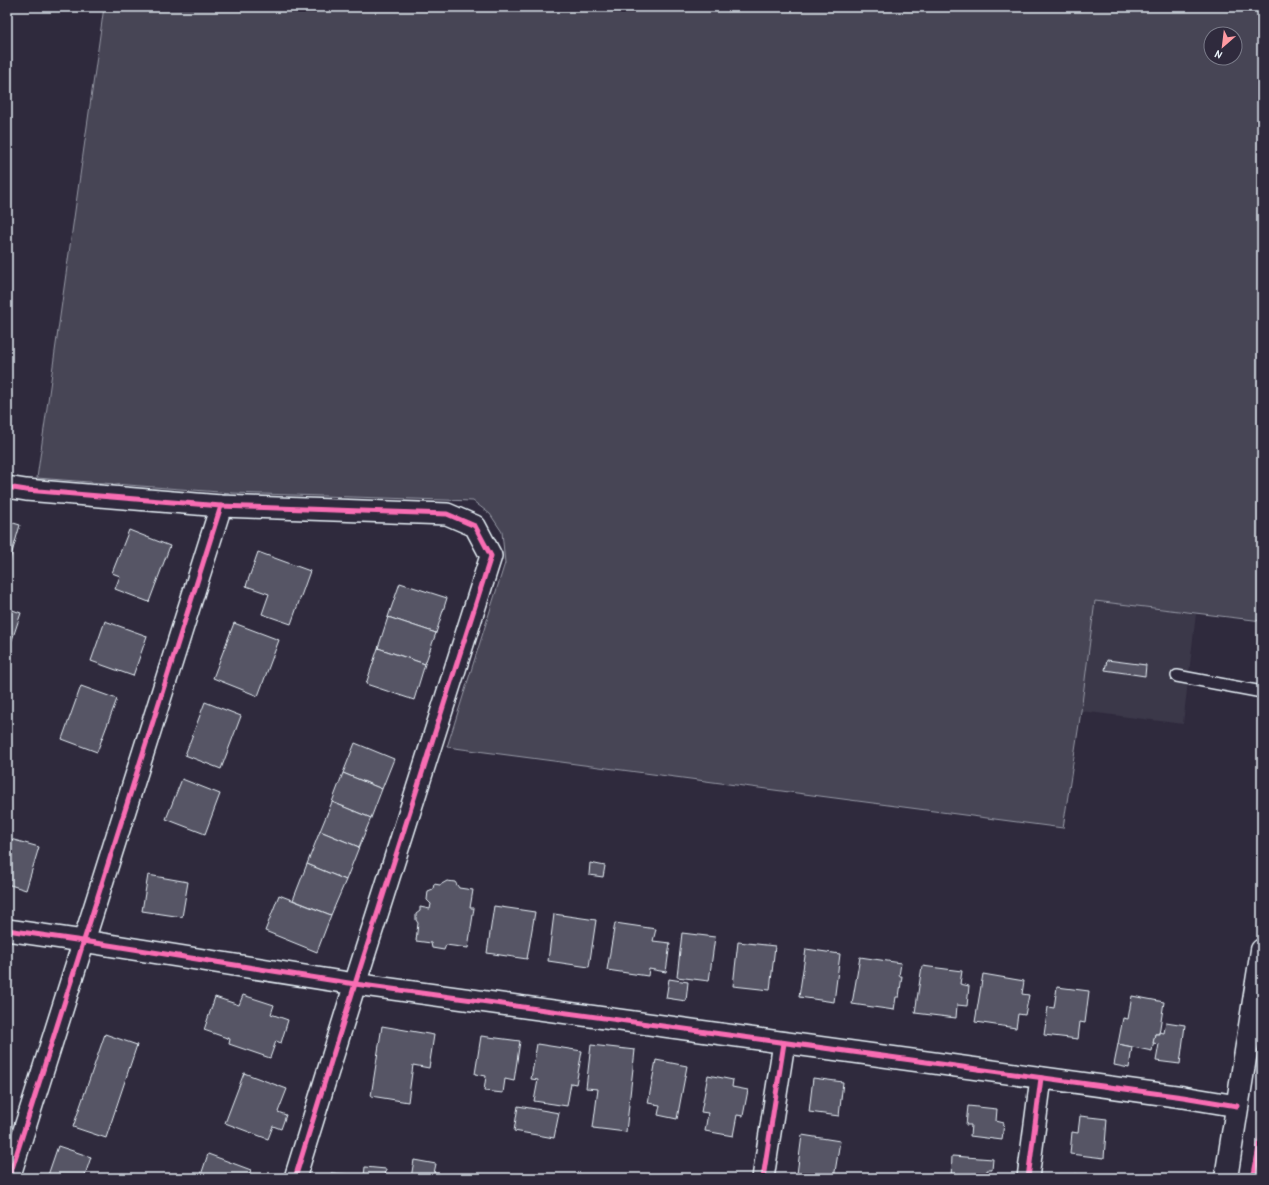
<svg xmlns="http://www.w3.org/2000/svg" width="1269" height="1185" viewBox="0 0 1269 1185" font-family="'Patrick Hand',sans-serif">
<rect width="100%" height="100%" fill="#2f2a3d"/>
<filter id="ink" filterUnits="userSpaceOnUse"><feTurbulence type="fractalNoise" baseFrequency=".025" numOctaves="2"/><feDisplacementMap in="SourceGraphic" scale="8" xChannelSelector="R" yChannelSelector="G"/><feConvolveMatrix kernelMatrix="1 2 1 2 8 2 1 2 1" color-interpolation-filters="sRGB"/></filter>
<g filter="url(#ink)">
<!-- built -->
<polygon fill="#3b3749" points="1095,601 1196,614 1183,724 1081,711"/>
<!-- green -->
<path fill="#464455" stroke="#979aa6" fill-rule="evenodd" d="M104 7H1262V621L1095 601 1081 711 1063 828 447 747 505 563 502 532 490 514 473 501 232 493 37 478ZM1211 34H1235V58H1211Z"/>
<!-- building -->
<g fill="#575565" stroke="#e8f1f8">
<polygon points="7,521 20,525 7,570"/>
<polygon points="129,530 170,546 149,602 115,589 120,576 112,573"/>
<polygon points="258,552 310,571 291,624 262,614 269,594 246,586"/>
<polygon points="400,583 447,598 436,633 388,617"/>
<polygon points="7,608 21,613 7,655"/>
<polygon points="388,617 436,633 425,664 378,648"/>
<polygon points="105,621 147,636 133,676 91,661"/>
<polygon points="234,623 279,640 258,696 213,678"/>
<polygon points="378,648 425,664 414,700 366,684"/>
<polygon points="1107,660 1146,665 1145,676 1105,670"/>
<polygon points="81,686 117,699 97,752 62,739"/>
<polygon points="205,702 241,716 221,769 185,755"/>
<polygon points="355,743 394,759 382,789 343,773"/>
<polygon points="343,773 382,789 371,818 332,802"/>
<polygon points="182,779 220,794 205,834 166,819"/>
<polygon points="332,802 371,818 359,847 320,831"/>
<polygon points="320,831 359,847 346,880 307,864"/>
<polygon points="7,838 39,847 26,890 7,884"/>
<polygon points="590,863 605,866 603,877 589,875"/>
<polygon points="307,864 346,880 331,915 293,900"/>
<polygon points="148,875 188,882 182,917 142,911"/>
<polygon points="447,881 455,882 459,888 473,890 470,908 474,908 468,948 446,945 444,950 432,948 431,943 416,941 418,923 416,920 416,914 420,911 420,907 430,909 431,904 427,900 428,891 433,889 434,884 440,885"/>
<polygon points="279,895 331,915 317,952 265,931"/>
<polygon points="494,906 535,912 527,959 487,953"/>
<polygon points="554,914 596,920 589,967 548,961"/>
<polygon points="615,923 656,929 653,941 670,943 666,972 649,969 648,976 607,970"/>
<polygon points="682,933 715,937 709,981 677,977"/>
<polygon points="738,942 775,946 770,990 733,986"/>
<polygon points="806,949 840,954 834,1002 799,997"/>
<polygon points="860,957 901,963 899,976 902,976 899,997 896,997 894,1010 852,1004"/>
<polygon points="922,966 962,971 960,984 969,986 967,1006 957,1005 956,1018 915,1013"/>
<polygon points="983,974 1024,981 1022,994 1029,995 1025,1015 1018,1014 1016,1028 975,1022"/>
<polygon points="669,979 688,982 686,1001 666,998"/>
<polygon points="1057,987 1089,991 1085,1023 1080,1022 1078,1039 1044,1035 1048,1007 1054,1008"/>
<polygon points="243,995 274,1005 271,1014 288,1020 281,1043 276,1041 270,1058 229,1044 230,1039 204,1030 215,997 239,1005"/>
<polygon points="1132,996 1164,1002 1159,1034 1155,1034 1152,1051 1118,1044 1123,1018 1128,1019"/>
<polygon points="1166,1022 1185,1025 1180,1064 1156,1061 1159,1044 1153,1043 1155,1034 1159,1034 1159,1032 1164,1033"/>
<polygon points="382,1026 434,1035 429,1068 413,1065 408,1102 371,1096"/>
<polygon points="105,1034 137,1045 106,1138 73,1127"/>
<polygon points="481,1036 520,1041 514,1081 505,1079 503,1093 484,1091 486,1076 475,1074"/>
<polygon points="537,1044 582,1051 576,1084 571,1083 567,1106 534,1101 538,1080 531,1079"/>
<polygon points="1118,1044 1132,1047 1129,1068 1114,1065"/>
<polygon points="591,1045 635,1050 626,1132 593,1128 598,1089 586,1088"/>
<polygon points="656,1060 687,1066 677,1119 658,1115 660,1105 648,1103"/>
<polygon points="244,1073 287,1089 278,1112 286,1115 281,1129 273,1126 268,1139 225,1123"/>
<polygon points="708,1075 733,1080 732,1087 748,1090 743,1116 737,1115 733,1136 705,1131 708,1113 701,1112"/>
<polygon points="813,1078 843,1082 839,1116 809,1112"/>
<polygon points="518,1106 559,1113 554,1138 514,1131"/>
<polygon points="968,1106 997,1109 996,1121 1004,1123 1002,1140 970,1136 971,1125 966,1125"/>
<polygon points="1080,1116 1107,1119 1104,1158 1070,1154 1072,1132 1078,1133"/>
<polygon points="802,1135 840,1141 834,1178 821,1178 797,1174"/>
<polygon points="58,1146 91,1157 84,1178 47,1178"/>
<polygon points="208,1154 251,1170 248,1178 200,1178"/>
<polygon points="952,1156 993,1159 992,1170 987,1170 987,1178 951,1178"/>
<polygon points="414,1160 436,1164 434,1173 449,1176 449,1178 411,1178"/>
<polygon points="365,1167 386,1169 385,1178 331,1178 331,1173 364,1176"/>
<polygon points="1075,1174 1102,1178 1074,1178"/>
</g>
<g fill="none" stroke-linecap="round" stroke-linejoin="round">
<!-- service casing -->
<g stroke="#e8f1f8" stroke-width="14">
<polyline id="service" points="1177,676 1262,692"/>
</g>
<!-- minor casing -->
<g stroke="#e8f1f8" stroke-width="24">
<g id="minor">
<polyline points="7,487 26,490 221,506 447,514 475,526 491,556 355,984 295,1178"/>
<polyline points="7,930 83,941 355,984 1183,1097 1237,1106"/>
<polyline points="9,1178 221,506"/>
<polyline points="763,1178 784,1043"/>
<polyline points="1028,1178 1041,1078"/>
</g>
</g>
<!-- tertiary casing -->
<g stroke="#e8f1f8" stroke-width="25">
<polyline id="tertiary" points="1226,1178 1262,950"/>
</g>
<!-- service -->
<use href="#service" stroke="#2f2a3d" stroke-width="11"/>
<!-- minor -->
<use href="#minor" stroke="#2f2a3d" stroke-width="21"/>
<!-- tertiary -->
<use href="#tertiary" stroke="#2f2a3d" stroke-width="22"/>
<!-- cycleway casing -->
<g stroke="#2f2a3d" stroke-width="8">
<g id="cycleway">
<polyline points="7,487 26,490 221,506 447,514 475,526 491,556 355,984 295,1178"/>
<polyline points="7,930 83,941 355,984 1183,1097 1237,1106"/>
<polyline points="9,1178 221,506"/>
<polyline points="763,1178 784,1043"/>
<polyline points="1028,1178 1041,1078"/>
<polyline points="1251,1178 1254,1174 1260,1142 1262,1122"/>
</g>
</g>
<!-- cycleway -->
<use href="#cycleway" stroke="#f96db3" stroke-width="5"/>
</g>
</g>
<!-- margin -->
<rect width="1269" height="1185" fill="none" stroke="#2f2a3d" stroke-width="24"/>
<rect x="12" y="12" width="1245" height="1161" fill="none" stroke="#e8f1f8" stroke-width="1.5" filter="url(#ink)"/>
<!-- north arrow -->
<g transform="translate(1223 46) rotate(208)"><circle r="19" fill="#2f2a3d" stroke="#797a88"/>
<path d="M0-3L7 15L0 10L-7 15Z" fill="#ff9aa2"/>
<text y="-6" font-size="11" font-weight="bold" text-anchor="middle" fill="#e8f1f8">N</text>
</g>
</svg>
